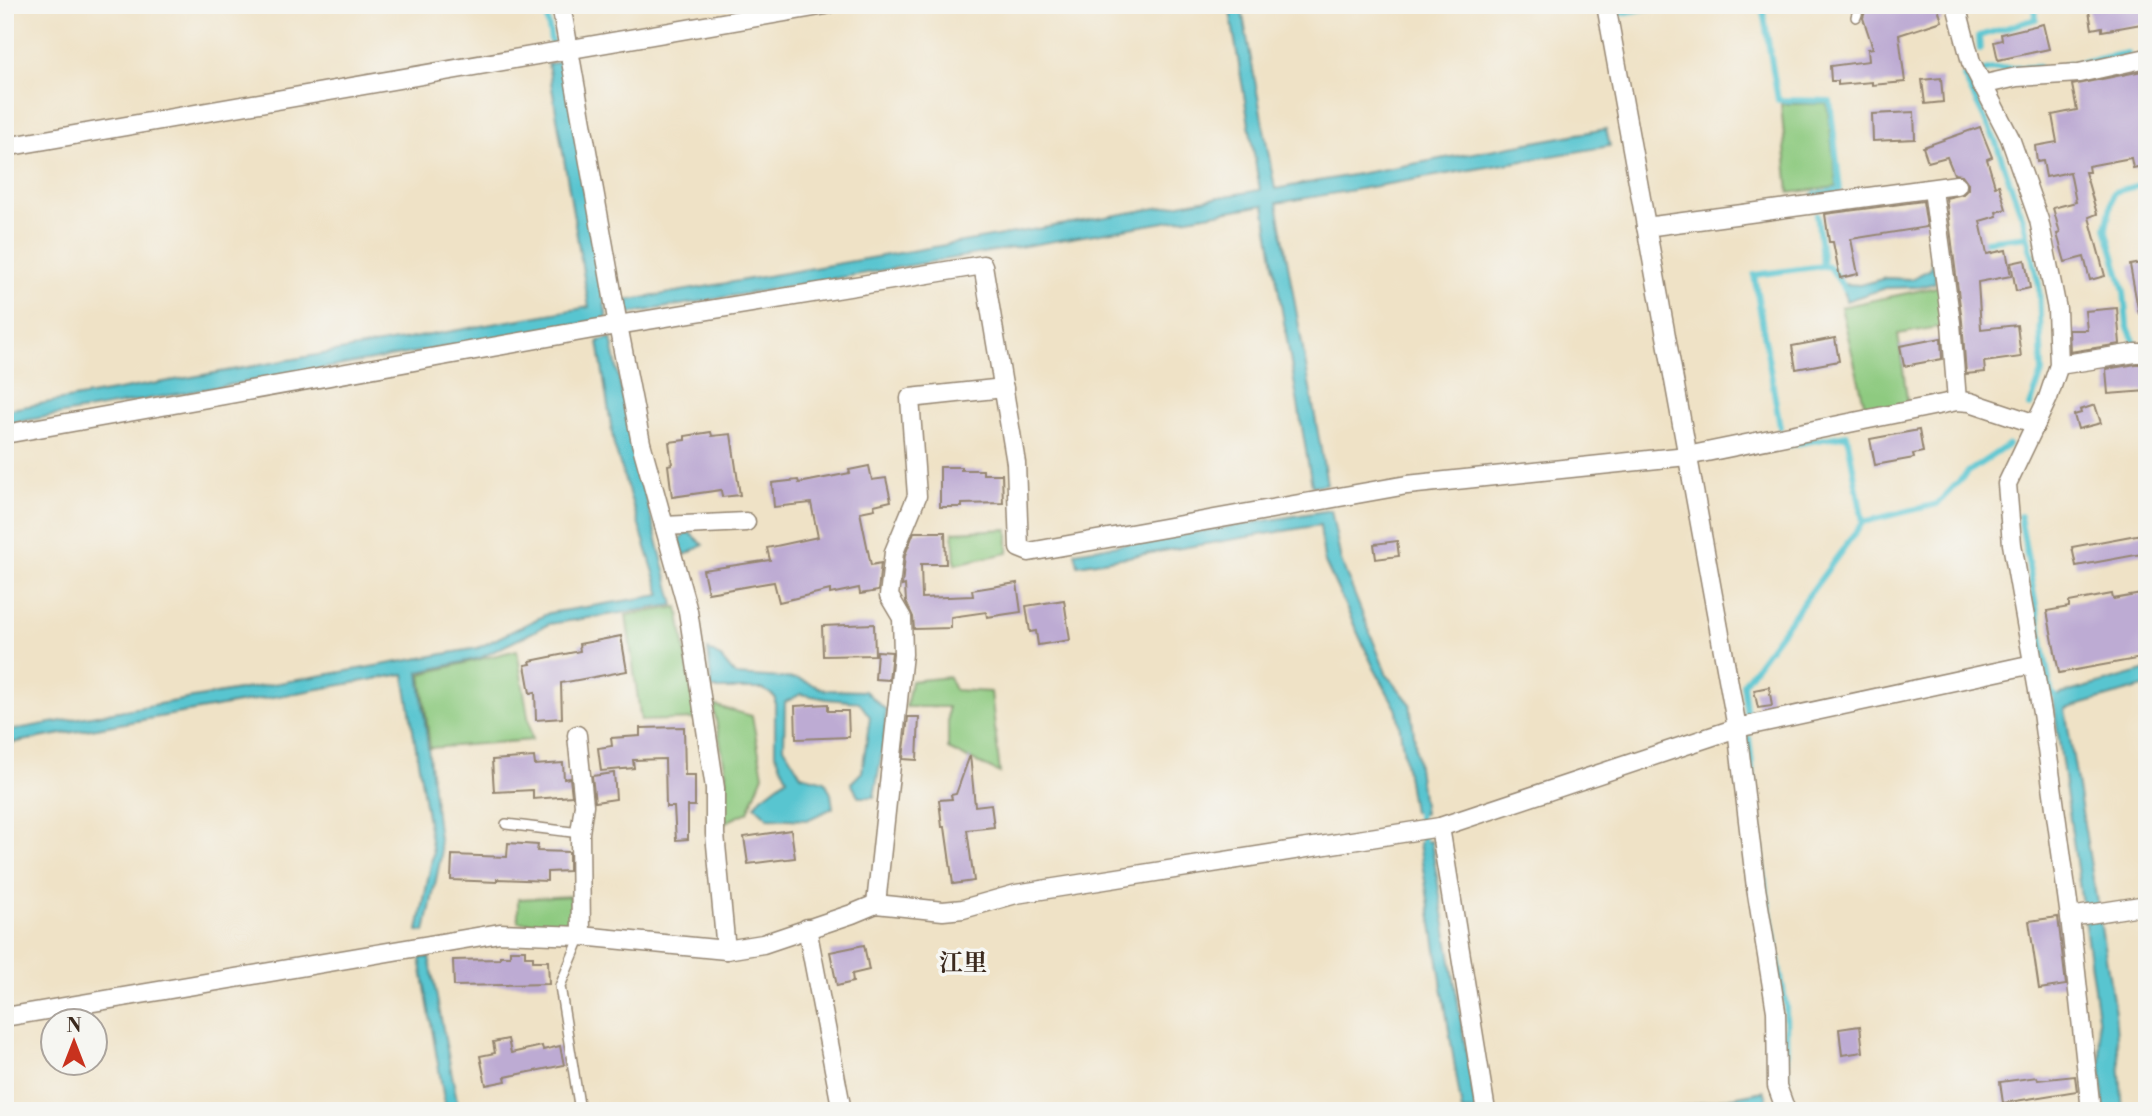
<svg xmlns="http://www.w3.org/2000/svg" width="2152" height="1116" viewBox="0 0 2152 1116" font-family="'Libre Bodoni','Noto Serif JP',serif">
<rect width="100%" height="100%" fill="#f6f6f2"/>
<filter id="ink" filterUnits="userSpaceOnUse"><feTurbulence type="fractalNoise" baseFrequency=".0143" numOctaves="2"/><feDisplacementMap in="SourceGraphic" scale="14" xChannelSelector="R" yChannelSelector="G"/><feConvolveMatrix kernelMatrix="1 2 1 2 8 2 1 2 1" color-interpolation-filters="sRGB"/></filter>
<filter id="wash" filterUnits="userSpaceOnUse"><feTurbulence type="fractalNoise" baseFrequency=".00686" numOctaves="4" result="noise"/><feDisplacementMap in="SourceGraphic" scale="28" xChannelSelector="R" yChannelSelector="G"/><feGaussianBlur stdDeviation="1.57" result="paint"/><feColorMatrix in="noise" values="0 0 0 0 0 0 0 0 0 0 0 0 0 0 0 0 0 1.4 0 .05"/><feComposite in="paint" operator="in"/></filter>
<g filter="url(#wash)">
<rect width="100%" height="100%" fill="#efe2c6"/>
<!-- green -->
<g fill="#8eca80" stroke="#647a4f" stroke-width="2">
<polygon points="1781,104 1827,104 1837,187 1789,193"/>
<polygon points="1941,286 1945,326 1898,334 1908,405 1866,411 1841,307"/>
<polygon points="1008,529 1008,553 955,564 953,532"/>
<polygon points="678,607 696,719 641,721 626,615"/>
<polygon points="517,650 532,740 430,748 421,674"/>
<polygon points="949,677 955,690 991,692 1000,773 948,749 948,707 906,707 911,681"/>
<polygon points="713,705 752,716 763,775 748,812 724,823 726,772"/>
<polygon points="570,896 574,925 518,922 518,899"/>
</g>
<!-- water -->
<g fill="#58c5d0" stroke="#4a7877" stroke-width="2">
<polygon points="1229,5 1241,5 1275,189 1606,129 1610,146 1277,203 1327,484 1312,486 1264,205 627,314 624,301 1260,190"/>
<polygon points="564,61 607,319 5,424 5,410 589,307 548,64"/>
<polygon points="1931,260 1936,263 1935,283 1919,287 1885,288 1846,301 1843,284 1860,285 1886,278 1911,279 1931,269"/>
<polygon points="611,338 631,441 674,605 549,624 480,658 419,672 441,856 425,932 418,931 433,853 404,674 5,744 5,731 478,648 549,613 661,595 614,445 598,341"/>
<polygon points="1331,510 1341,561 1387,675 1410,703 1424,814 1413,812 1397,710 1374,668 1324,560 1320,525 1078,565 1075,552"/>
<polygon points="689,532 703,545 685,555 678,540"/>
<polygon points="708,650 720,657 735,675 799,679 825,690 865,691 886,710 884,741 874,797 859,797 851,783 862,772 870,717 859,702 827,699 801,694 785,702 784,747 801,775 825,781 831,794 833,808 807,820 768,818 755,806 762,797 787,778 775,753 775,697 763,689 712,689"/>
<polygon points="2147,670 2147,686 2065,709 2115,1012 2123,1111 2104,1111 2098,1017 2053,699 2058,695"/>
<polygon points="1431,841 1476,1111 1462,1111 1419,843"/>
<polygon points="429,957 459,1111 446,1111 420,958"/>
<polygon points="1764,1091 1767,1097 1766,1103 1728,1111 1660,1111"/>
</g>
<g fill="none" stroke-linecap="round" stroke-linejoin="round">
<!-- stream -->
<g stroke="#58c5d0" stroke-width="6">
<polyline points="545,5 553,52"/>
<polyline points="1762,5 1778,100 1830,101 1840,190 1814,195"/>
<polyline points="1622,13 1661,5"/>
<polyline points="1980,50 1979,36 2036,19 2035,5"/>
<polyline points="2063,66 2128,53"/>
<polyline points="1977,242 2027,236"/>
<polyline points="1823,266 1830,267 1844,288 1850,291"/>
<polyline points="2134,341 2127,325 2124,291 2106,228 2114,192 2147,183"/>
<polyline points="2030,406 2042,373 2039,286 2024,222 1995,140 1964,77 1992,69 2038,67"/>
<polyline points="1780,427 1754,275 1823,266 1817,214"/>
<polyline points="1783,446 1847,435 1863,522"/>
<polyline points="2020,516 2051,691 2058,702"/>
<polyline points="1747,716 1743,684 1863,522 1937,504 1968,472 2008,445"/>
<polyline points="1749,738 1765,884 1786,1006 1787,1089 1797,1111"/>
<polyline points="1417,806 1425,850"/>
</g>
</g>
<g id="blocks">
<!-- building -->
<g fill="#bdabd3">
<polygon points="1867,5 1937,5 1942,21 1899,35 1905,82 1872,85 1872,82 1838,85 1838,81 1831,81 1830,66 1869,61 1868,49 1873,48 1863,18"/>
<polygon points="2088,5 2145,5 2147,23 2102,31 2102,27 2092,29"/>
<polygon points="2043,24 2049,49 1998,60 1994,42 2002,40 2001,34"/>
<polygon points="2147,70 2147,165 2133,168 2131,158 2088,166 2089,172 2085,172 2097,214 2089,217 2105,276 2090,280 2084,257 2065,262 2057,234 2060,233 2053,208 2076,202 2070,172 2046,177 2043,161 2037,162 2035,146 2057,142 2052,115 2077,110 2072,85"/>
<polygon points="1941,78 1943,102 1925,104 1922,80"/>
<polygon points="1914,112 1915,139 1873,141 1872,114"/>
<polygon points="1980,127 1992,157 1987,159 1995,186 1999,185 2006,209 1996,212 1997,216 1980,221 1987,254 2006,250 2011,276 1978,282 1981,329 2017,325 2021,357 1984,362 1985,372 1966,374 1962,321 1946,198 1963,194 1968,189 1968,183 1962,175 1954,174 1947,157 1928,162 1923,147"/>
<polygon points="1923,201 1927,227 1851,239 1858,274 1840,278 1833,242 1829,242 1825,214"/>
<polygon points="2025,260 2030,288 2016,291 2011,263"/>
<polygon points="2147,262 2147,314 2139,314 2130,265"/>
<polygon points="2117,308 2120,344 2070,352 2069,330 2087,330 2085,311"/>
<polygon points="1835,338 1839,361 1796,369 1792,346"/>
<polygon points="1941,338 1942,359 1904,366 1900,346"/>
<polygon points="2136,364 2147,364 2147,391 2108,394 2106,369"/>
<polygon points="2095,405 2101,423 2078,429 2074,415 2081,413 2080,410"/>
<polygon points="1919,430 1923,452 1913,454 1914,458 1875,465 1870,439"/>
<polygon points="711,432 712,436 731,434 740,495 722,497 721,490 672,497 668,465 672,464 669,442 685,440 685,436"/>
<polygon points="869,466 872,480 886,478 891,501 874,505 875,509 860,512 871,565 881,563 878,591 860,594 859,588 830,594 830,590 779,602 774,582 708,593 703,570 770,560 767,548 818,537 811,503 774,507 772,483 798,480 799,483 850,473 849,470"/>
<polygon points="940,467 961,467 961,470 983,470 983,474 1002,474 1003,503 962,504 962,507 940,507"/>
<polygon points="914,532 945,532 946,564 921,564 922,598 973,596 972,590 1017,583 1021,612 987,617 986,612 951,617 951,628 914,629 913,617 906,602 905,585 902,586 905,555"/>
<polygon points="2147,533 2147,553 2076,566 2072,547"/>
<polygon points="1397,541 1399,556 1376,559 1374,544"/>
<polygon points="2147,593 2147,657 2059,673 2047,611 2069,607 2069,602 2112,594 2113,599"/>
<polygon points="1064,600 1070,640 1038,645 1036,631 1030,632 1026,606"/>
<polygon points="874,624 875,655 823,656 822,626"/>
<polygon points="621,636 627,671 561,683 562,718 536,720 535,692 530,693 525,665 531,664 530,661 580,651 579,644"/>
<polygon points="877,651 892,652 889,680 875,679"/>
<polygon points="1769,687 1772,706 1758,708 1754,690"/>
<polygon points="828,704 828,711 848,711 849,737 796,739 795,706"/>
<polygon points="908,717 919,717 917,760 903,759"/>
<polygon points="684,727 685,775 695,775 695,806 688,806 688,839 676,840 674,807 666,807 665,759 633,760 634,768 601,771 598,748 612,746 611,738 640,736 640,728"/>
<polygon points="970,755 975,806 991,804 994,827 967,830 974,881 953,884 945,827 942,827 939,800 952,799 951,795 956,794"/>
<polygon points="534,757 535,765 563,763 564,779 570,778 572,796 533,799 533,790 494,792 492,760"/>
<polygon points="614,773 616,799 595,802 592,776"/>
<polygon points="791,830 795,858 748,864 744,837"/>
<polygon points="508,843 538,845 537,851 569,852 569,871 547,872 547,881 497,879 497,882 451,880 452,855 507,857"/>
<polygon points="2058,917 2066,985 2039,989 2029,921"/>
<polygon points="864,945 869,970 852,974 853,982 837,986 830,952"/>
<polygon points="510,950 525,950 525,956 533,956 533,961 548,961 549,984 454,986 453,960 500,959 500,956 510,956"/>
<polygon points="1860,1026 1863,1052 1842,1055 1839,1029"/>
<polygon points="508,1039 511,1053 542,1046 543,1050 560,1046 564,1065 505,1077 506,1081 486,1085 480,1056 495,1053 493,1042"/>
<polygon points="2075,1076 2077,1091 2003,1103 2000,1082 2037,1077 2038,1080"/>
</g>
</g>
</g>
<g filter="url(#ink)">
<use href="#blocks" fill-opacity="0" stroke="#958672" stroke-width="2"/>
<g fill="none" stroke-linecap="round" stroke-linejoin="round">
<!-- lane casing -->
<g stroke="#958672" stroke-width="12">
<g id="lane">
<polyline points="1856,17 1860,5"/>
<polyline points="506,824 580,833"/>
<polyline points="580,1111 560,986 581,936"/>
</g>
</g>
<!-- street casing -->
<g stroke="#958672" stroke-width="21">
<g id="street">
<polyline points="561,5 618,325 641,443 688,611 715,788 715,834 726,950"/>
<polyline points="1606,5 1737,728 1756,888 1776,1011 1777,1086 1786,1111"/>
<polyline points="1956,5 1971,62 2010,138 2039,220 2057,309 2059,365 2048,398 2007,484 2012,544 2042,713 2070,917 2091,1111"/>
<polyline points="1981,85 2017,77 2079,73 2147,58"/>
<polyline points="5,147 826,5"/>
<polyline points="1933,190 1951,323 1957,401"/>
<polyline points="1646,227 1957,185"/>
<polyline points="2059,365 2135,353 2147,353"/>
<polyline points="5,434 593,329 983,265 1016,463 1019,548 1029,552 1407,485 1687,456 1957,401 1970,402 2036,424"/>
<polyline points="664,526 746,522"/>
<polyline points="577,735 584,805 580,833 581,936"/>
<polyline points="1440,827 1486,1111"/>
<polyline points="876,904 903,654 902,618 889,596 894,552 917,496 910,398 1004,388"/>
<polyline points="2070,917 2147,905"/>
<polyline points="807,928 842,1111"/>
<polyline points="5,1017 500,933 581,936 726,950 763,944 852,914 876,904 943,911 963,909 1016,894 1440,827 1737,728 2033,664"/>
</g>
</g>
<!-- lane -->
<use href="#lane" stroke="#fff" stroke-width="9"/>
<!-- street -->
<use href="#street" stroke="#fff" stroke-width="18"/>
</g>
</g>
<g text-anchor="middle" stroke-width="7" stroke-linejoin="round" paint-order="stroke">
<!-- neighbourhood labels -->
<g font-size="24" font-weight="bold" fill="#3b2a1e" stroke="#f6f6f2">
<text x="963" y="971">江里</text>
</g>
</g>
<!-- margin -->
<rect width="2152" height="1116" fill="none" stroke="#f6f6f2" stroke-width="28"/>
<!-- north arrow -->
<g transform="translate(74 1042)"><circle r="33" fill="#f6f6f2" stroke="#aba49d" stroke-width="2"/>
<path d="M0-5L12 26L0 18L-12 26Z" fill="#c8321e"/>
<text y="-10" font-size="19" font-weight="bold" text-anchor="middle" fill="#3b2a1e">N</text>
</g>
</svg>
